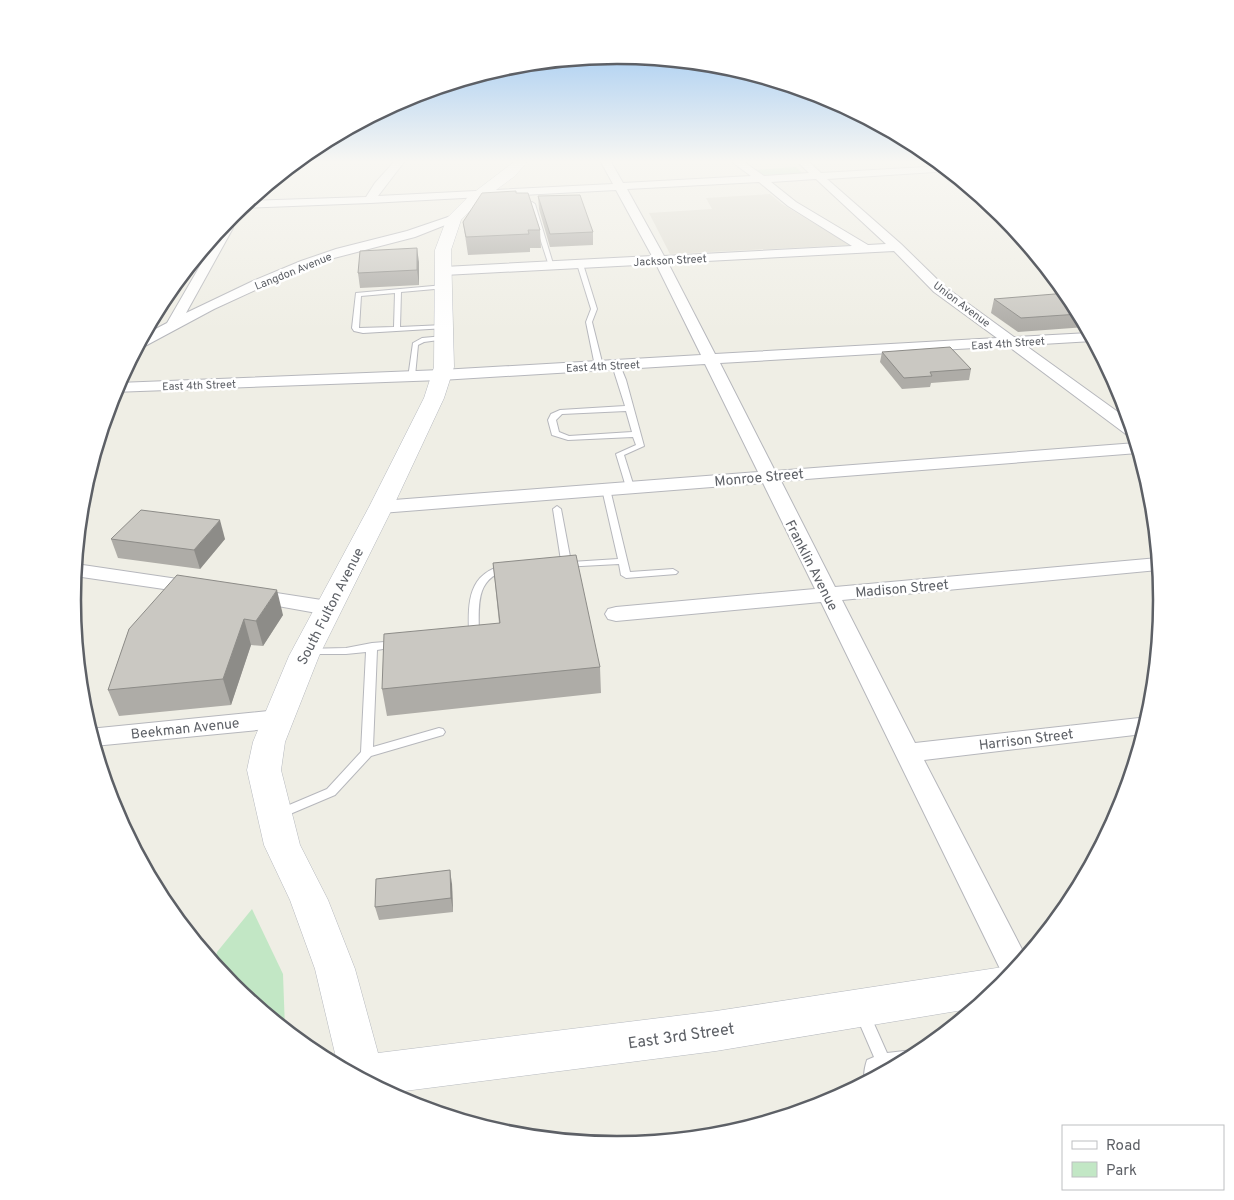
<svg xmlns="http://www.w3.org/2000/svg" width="1234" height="1200" viewBox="0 0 1234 1200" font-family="Overpass,sans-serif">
<rect width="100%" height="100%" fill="#efeee5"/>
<!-- education -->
<polygon fill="#dfddd3" points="770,194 782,204 850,245 670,254 649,213 712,209 706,198"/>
<!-- green -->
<g fill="#c2e7c5">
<polygon points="796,167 802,173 762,175 755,170"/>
<polygon points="252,909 283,974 285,1029 231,985 214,964 217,952"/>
</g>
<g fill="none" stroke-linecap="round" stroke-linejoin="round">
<!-- lane casing -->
<g stroke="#b6b7bc" stroke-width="2">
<g id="lane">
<polygon points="532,202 535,204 554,267 549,266 529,204"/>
<polygon points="580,262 583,264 597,309 592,322 603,366 599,368 595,366 586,322 591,309 577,264"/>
<path d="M444 285 447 287 446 288 401 292 400 327 444 325 447 327 446 328 363 333 354 331 352 328 356 293ZM395 293 394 327 359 328 361 296Z"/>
<polygon points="444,336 447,338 446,339 424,342 418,345 415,376 408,378 413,343 422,338"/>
<path d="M613 363H619L626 380 644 446 624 455 634 487 630 490 626 487 616 454 636 445 633 437 568 440 552 435 548 420 551 414 560 410 625 406 612 365ZM626 411 632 432 569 436 559 432 556 420 562 414Z"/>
<polygon points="606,486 610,489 630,572 673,569 678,572 676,574 626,578 621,575 619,564 562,567 553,509 557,506 561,509 571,562 618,559 602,489"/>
<path d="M505 565 510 568 508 570C474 578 479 607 479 635L474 638 467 637 466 635 469 632C468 602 468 573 505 565Z"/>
<polygon points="397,641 401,642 402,644 401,646 377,650 373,747 439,728 443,729 445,732 443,735 371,756 335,795 283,817 279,819 275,817 273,814 275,811 327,789 361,752 366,652 346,654 307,654 302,651 303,649 346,648 372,643"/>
<path d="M862 1006 867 1008 887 1053 913 1050 919 1053 895 1066 880 1070V1074L865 1082C863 1076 865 1066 867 1060L874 1057 855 1013 857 1008Z"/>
</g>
</g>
<!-- street casing -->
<g stroke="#b6b7bc" stroke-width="2">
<g id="street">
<path d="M394 162H404L378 196 613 184 601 162H611L623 183 751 176 732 162H744L764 176 809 173 798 162H809L821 173 943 166 950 171 827 179 901 244 944 286 1014 337 1089 333 1093 341 1025 345 1129 420 1134 436 1127 435 1008 346 720 363 775 471 1136 443 1138 453 781 481 835 587 1158 558V570L842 600 915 743 1148 717 1143 734 924 760 1026 957 1007 979H1005L821 602 616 621 608 619 605 614 608 609 616 607 815 589 763 483 381 513 374 511 372 507 374 503 381 501 758 472 705 364 441 380 113 392 118 383 441 370 701 355 656 264 444 275 438 271 444 267 652 256 616 190 370 203 240 208 248 201 366 197 375 183ZM816 179 886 244 868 245 796 202 771 182ZM759 182 788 206 852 246 664 256 627 189ZM894 251 934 292 997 338 715 354 668 263Z"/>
<polygon points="454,215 458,216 460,218 458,220 415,237 334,258 286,276 214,309 145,346 137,347 144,335 167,323 223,226 231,226 233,228 186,313 253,281 301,261 336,249 407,231"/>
<polygon points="76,564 198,582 205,584 208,588 205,592 198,594 75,576"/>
<polygon points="251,589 328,601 336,603 339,608 336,613 328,615 244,600 240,595 244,590"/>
<polygon points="278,710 287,713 290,719 287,725 278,728 94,746 89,729"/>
</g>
</g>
<!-- secondary casing -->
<g stroke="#b6b9bf" stroke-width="1">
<g id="secondary">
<polygon points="514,162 527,162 515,176 478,203 461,220 451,250 454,367 444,398 393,507 319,656 285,742 281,770 300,845 328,900 355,969 378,1053 716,1011 1003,967 1014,971 1002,986 975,1008 716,1051 389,1093 338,1066 315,969 290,900 264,845 247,770 253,742 289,656 369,507 424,398 434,367 435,250 447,218 468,197"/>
<polygon points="923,162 938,162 995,208 986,208"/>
</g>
</g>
<!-- lane -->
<use href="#lane" fill="#fff" fill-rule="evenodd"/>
<!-- street -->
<use href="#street" fill="#fff" fill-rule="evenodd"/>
<!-- secondary -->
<use href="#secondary" fill="#fff" fill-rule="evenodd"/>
</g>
<!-- wall -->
<g fill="#aeaca7">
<polygon points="516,193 540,230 541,248 530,248 530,252 468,255 463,222"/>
<polygon points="538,196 593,232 593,245 550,247 539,209"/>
<polygon points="419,262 419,285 360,288 358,273"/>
<polygon points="1070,297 1086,327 1018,332 991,313 994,299"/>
<polygon points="882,352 971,369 969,380 931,383 930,387 902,389 880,362"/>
<polygon points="111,539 225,539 200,569 118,558"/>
<polygon points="493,563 600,667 601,693 387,716 382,689 499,623"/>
<polygon points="283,615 263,646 251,645 231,705 119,716 108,690 129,629"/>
<polygon points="452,884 453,912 379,920 375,907"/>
</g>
<!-- shaded-wall -->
<g fill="#8d8c88">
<polygon points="417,248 419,262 419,285 417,270"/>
<polygon points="220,520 225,539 200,569 194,550"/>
<polygon points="277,590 283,615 263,646 256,621"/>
<polygon points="244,619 251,645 231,705 223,679"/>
<polygon points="450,870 452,884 453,912 451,898"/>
</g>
<!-- building -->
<g fill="#cac8c2" stroke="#8d8c88">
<polygon points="516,191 516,193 528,193 540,230 528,230 529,234 466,237 463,222 482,193"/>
<polygon points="580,195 593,232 550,234 538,196"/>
<polygon points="417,248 417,270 358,273 360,251"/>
<polygon points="1067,293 1070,297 1079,314 1021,318 994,299"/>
<polygon points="950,347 971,369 930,372 932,376 904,378 882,352"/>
<polygon points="141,510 220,520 194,550 111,539"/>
<polygon points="576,555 600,667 382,689 384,634 500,623 493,563"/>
<polygon points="177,575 277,590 256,621 244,619 223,679 108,690 129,629"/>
<polygon points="450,870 451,898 375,907 376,879"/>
</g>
<!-- sky -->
<linearGradient id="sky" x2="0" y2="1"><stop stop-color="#8dbff1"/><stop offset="0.49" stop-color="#f8f7f3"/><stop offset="1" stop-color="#f8f7f3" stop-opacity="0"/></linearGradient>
<rect width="1234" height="330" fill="url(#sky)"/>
<g text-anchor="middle" stroke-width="5" stroke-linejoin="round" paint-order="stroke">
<!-- far-street labels -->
<g font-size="11" fill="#5d6066" stroke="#fff">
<text transform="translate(670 260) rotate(-3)" y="4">Jackson Street</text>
<text transform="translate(293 271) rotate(-22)" y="4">Langdon Avenue</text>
<text transform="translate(962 304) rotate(37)" y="4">Union Avenue</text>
<text transform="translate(1008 343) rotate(-4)" y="4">East 4th Street</text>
<text transform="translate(603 366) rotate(-3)" y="4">East 4th Street</text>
<text transform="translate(199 385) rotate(-2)" y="4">East 4th Street</text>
</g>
<!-- street labels -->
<g font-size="14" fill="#5d6066" stroke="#fff">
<text transform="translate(759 477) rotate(-5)" y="5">Monroe Street</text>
<text transform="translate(812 565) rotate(63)" y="5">Franklin Avenue</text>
<text transform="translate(902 588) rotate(-5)" y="5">Madison Street</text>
<text transform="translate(330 606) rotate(-63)" y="5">South Fulton Avenue</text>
<text transform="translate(185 728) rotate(-6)" y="5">Beekman Avenue</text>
<text transform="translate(1026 739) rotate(-7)" y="5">Harrison Street</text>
</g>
<!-- near-street labels -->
<g font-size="16" fill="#5d6066" stroke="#fff">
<text transform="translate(681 1035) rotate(-8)" y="6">East 3rd Street</text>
</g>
</g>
<!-- crop -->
<path d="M0 0H1234V1200H0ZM81 600a536 536 0 1 1 1072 0a536 536 0 1 1-1072 0Z" fill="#fff" fill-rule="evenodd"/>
<path fill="none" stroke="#5d6066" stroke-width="2.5" d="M81 600a536 536 0 1 1 1072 0a536 536 0 1 1-1072 0Z"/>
<!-- legend -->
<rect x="1062" y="1125" width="162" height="65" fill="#ffffff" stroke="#bebfc2"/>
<rect x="1072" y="1141" width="25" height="8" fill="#ffffff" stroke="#bebfc2"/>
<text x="1106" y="1150" font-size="15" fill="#5d6066">Road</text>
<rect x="1072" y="1162" width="25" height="15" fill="#c2e7c5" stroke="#bebfc2"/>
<text x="1106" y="1175" font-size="15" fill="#5d6066">Park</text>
</svg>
